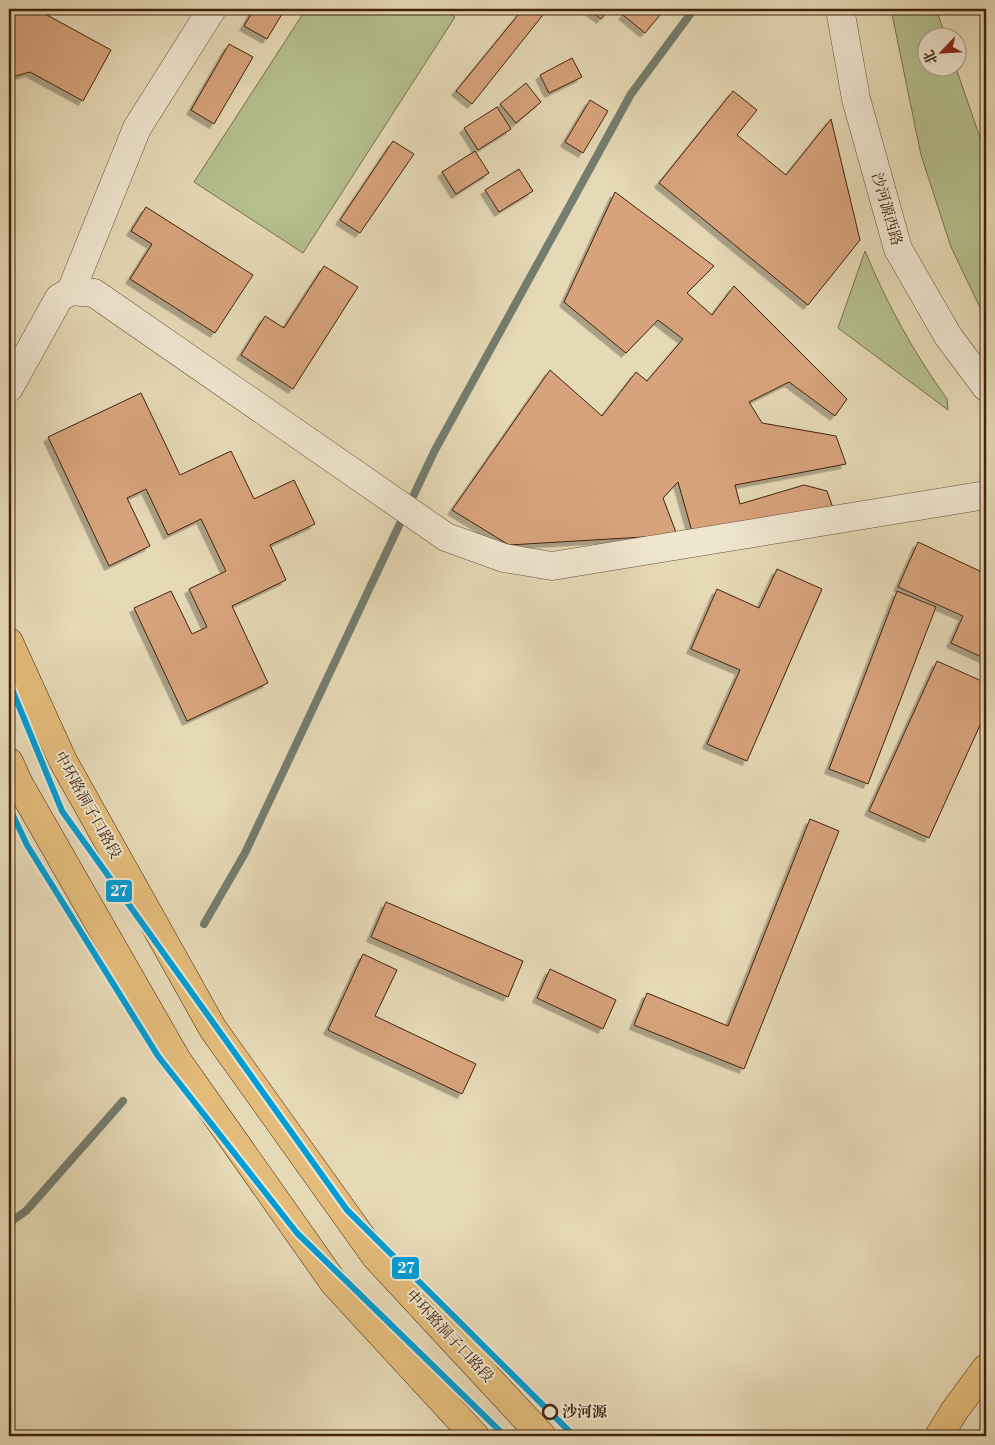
<svg xmlns="http://www.w3.org/2000/svg" width="995" height="1445" viewBox="0 0 995 1445" font-family="'Libre Bodoni','Noto Serif SC',serif">
<defs>
<filter id="shadow"><feDropShadow dx="-4.5" dy="4.5" stdDeviation="0" flood-color="#0004"/></filter>
</defs>
<rect width="100%" height="100%" fill="#e6d9b6"/>
<filter id="stains"><feTurbulence type="fractalNoise" baseFrequency=".004" numOctaves="4"/><feColorMatrix values="0 0 0 0 .2 0 0 0 0 .09 0 0 0 0 .02 0 0 0 .5 -.17"/></filter>
<radialGradient id="worn" r=".72"><stop offset=".6" stop-color="#630" stop-opacity="0"/><stop offset="1" stop-color="#630" stop-opacity=".3"/></radialGradient>
<!-- green -->
<g fill="#b5bf8e" stroke="#7c704e">
<polygon points="306,9 443,9 455,17 303,253 194,182"/>
<polygon points="891,9 936,9 946,37 928,38 928,68 956,68 986,155 986,320 951,247 921,155"/>
<path d="M865 251C887 304 914 353 947 399L948 410 838 328Z"/>
</g>
<g fill="none" stroke-linecap="round" stroke-linejoin="round">
<!-- stream -->
<g stroke="#747d6f" stroke-width="8">
<polyline points="409,505 435,450 631,94 694,9"/>
<polyline points="204,924 245,853 404,515"/>
<polyline points="9,1223 26,1211 123,1101"/>
</g>
</g>
<!-- building -->
<g fill="#d7a37b" stroke="#42220d" filter="url(#shadow)">
<polygon points="19,9 36,9 111,50 83,101 30,72 9,78 9,12"/>
<polygon points="254,9 285,9 267,39 244,26"/>
<polygon points="523,9 544,9 546,11 472,104 456,91"/>
<polygon points="588,9 610,9 601,19"/>
<polygon points="628,9 665,9 645,33 623,15"/>
<polygon points="229,44 253,57 214,124 191,110"/>
<polygon points="572,58 582,77 549,93 540,75"/>
<polygon points="526,83 541,102 516,123 500,104"/>
<polygon points="733,91 757,110 737,135 786,175 831,119 860,240 808,305 659,183"/>
<polygon points="590,100 608,111 583,153 565,142"/>
<polygon points="497,107 511,129 478,150 464,128"/>
<polygon points="393,141 414,154 360,233 340,220"/>
<polygon points="475,151 489,173 456,194 442,172"/>
<polygon points="519,169 533,191 499,212 485,190"/>
<polygon points="615,192 714,266 687,293 712,315 734,286 847,399 835,416 789,382 749,402 762,423 836,436 846,464 735,485 740,504 804,485 827,491 834,511 693,535 678,482 663,498 677,535 509,545 452,510 550,370 602,416 636,372 647,381 683,339 658,320 626,353 564,302"/>
<polygon points="146,207 253,275 215,333 130,279 152,244 131,231"/>
<polygon points="324,266 358,287 293,389 241,355 265,316 284,328"/>
<polygon points="141,393 180,475 231,451 254,499 294,480 315,524 270,545 286,580 232,606 268,683 187,721 134,608 171,591 192,634 207,627 189,589 226,571 201,519 168,535 146,489 127,498 150,546 109,566 48,437"/>
<polygon points="918,542 986,574 986,659 951,643 963,616 898,587"/>
<polygon points="777,569 822,589 747,761 707,744 740,670 691,649 717,589 759,608"/>
<polygon points="897,591 936,607 868,784 829,769"/>
<polygon points="937,661 986,683 986,712 929,838 869,811"/>
<polygon points="810,819 839,831 744,1069 634,1025 647,993 728,1026"/>
<polygon points="386,902 523,961 508,997 371,937"/>
<polygon points="363,954 397,970 375,1016 476,1064 462,1094 328,1030"/>
<polygon points="550,969 616,1000 603,1029 537,998"/>
</g>
<g fill="none" stroke-linecap="round" stroke-linejoin="round">
<!-- minor casing -->
<g stroke="#6b5037" stroke-width="29">
<g id="minor">
<polyline points="840,9 856,99 898,249 948,336 986,387"/>
<polyline points="71,291 137,128 212,9"/>
<polyline points="9,388 59,298 71,291 94,293 446,537 504,558 552,566 986,495"/>
</g>
</g>
<!-- major casing -->
<g stroke="#42220d" stroke-width="29">
<g id="major">
<polyline points="9,642 63,761 213,1029 376,1257 542,1436"/>
<polyline points="9,762 19,784 177,1060 334,1283 475,1436"/>
</g>
</g>
<!-- highway casing -->
<g stroke="#42220d" stroke-width="29">
<polyline id="highway" points="939,1436 955,1410 986,1368"/>
</g>
<!-- minor -->
<use href="#minor" stroke="#efe6d0" stroke-width="28"/>
<!-- major -->
<use href="#major" stroke="#e3bc7b" stroke-width="28"/>
<!-- highway -->
<use href="#highway" stroke="#e3bc7b" stroke-width="28"/>
<!-- metro-1 casing -->
<g stroke="#efe6d0" stroke-width="10">
<g id="metro-1">
<polyline points="9,682 62,811 347,1210 574,1436"/>
<polyline points="9,807 27,845 158,1056 297,1233 505,1436"/>
</g>
</g>
<!-- metro-1 -->
<use href="#metro-1" stroke="#039dd5" stroke-width="6"/>
</g>
<!-- markers -->
<circle fill="#efe6d0" stroke="#42220d" stroke-width="2.5" cx="550" cy="1412" r="7"/>
<g text-anchor="middle" stroke-width="4" stroke-linejoin="round" paint-order="stroke">
<!-- street labels -->
<g font-size="15" fill="#42220d" stroke="#efe6d0">
<text transform="translate(887 209) rotate(74)" y="5">沙河源西路</text>
<text transform="translate(88 805) rotate(61)" y="5">中环路洞子口路段</text>
<text transform="translate(450 1336) rotate(47)" y="5">中环路洞子口路段</text>
</g>
<!-- stop labels -->
<g font-size="15" font-weight="bold" fill="#42220d" stroke="#efe6d0" text-anchor="start">
<text x="562" y="1417">沙河源</text>
</g>
</g>
<g stroke="#efe6d0" stroke-width="2">
<rect x="105" y="879" width="28" height="24" rx="5" fill="#039dd5"/>
<rect x="391" y="1256" width="29" height="24" rx="5" fill="#039dd5"/>
</g>
<g font-size="14" text-anchor="middle" font-weight="bold" fill="#fff">
<text x="119" y="896">27</text>
<text x="406" y="1273">27</text>
</g>
<!-- margin -->
<rect width="995" height="1445" fill="none" stroke="#e6d9b6" stroke-width="30"/>
<rect x="10" y="10" width="975" height="1425" fill="none" stroke="#42220d" stroke-width="2.5"/>
<rect x="15" y="15" width="965" height="1415" fill="none" stroke="#42220d"/>
<!-- north arrow -->
<g transform="translate(942 52) rotate(245)"><circle r="24" fill="#efe6d0" stroke="#aa9882"/>
<path d="M0-4L9 19L0 12L-9 19Z" fill="#8f2418"/>
<text y="-8" font-size="14" font-weight="bold" text-anchor="middle" fill="#42220d">北</text>
</g>
<rect width="100%" height="100%" filter="url(#stains)"/>
<rect width="100%" height="100%" fill="url(#worn)"/>
</svg>
